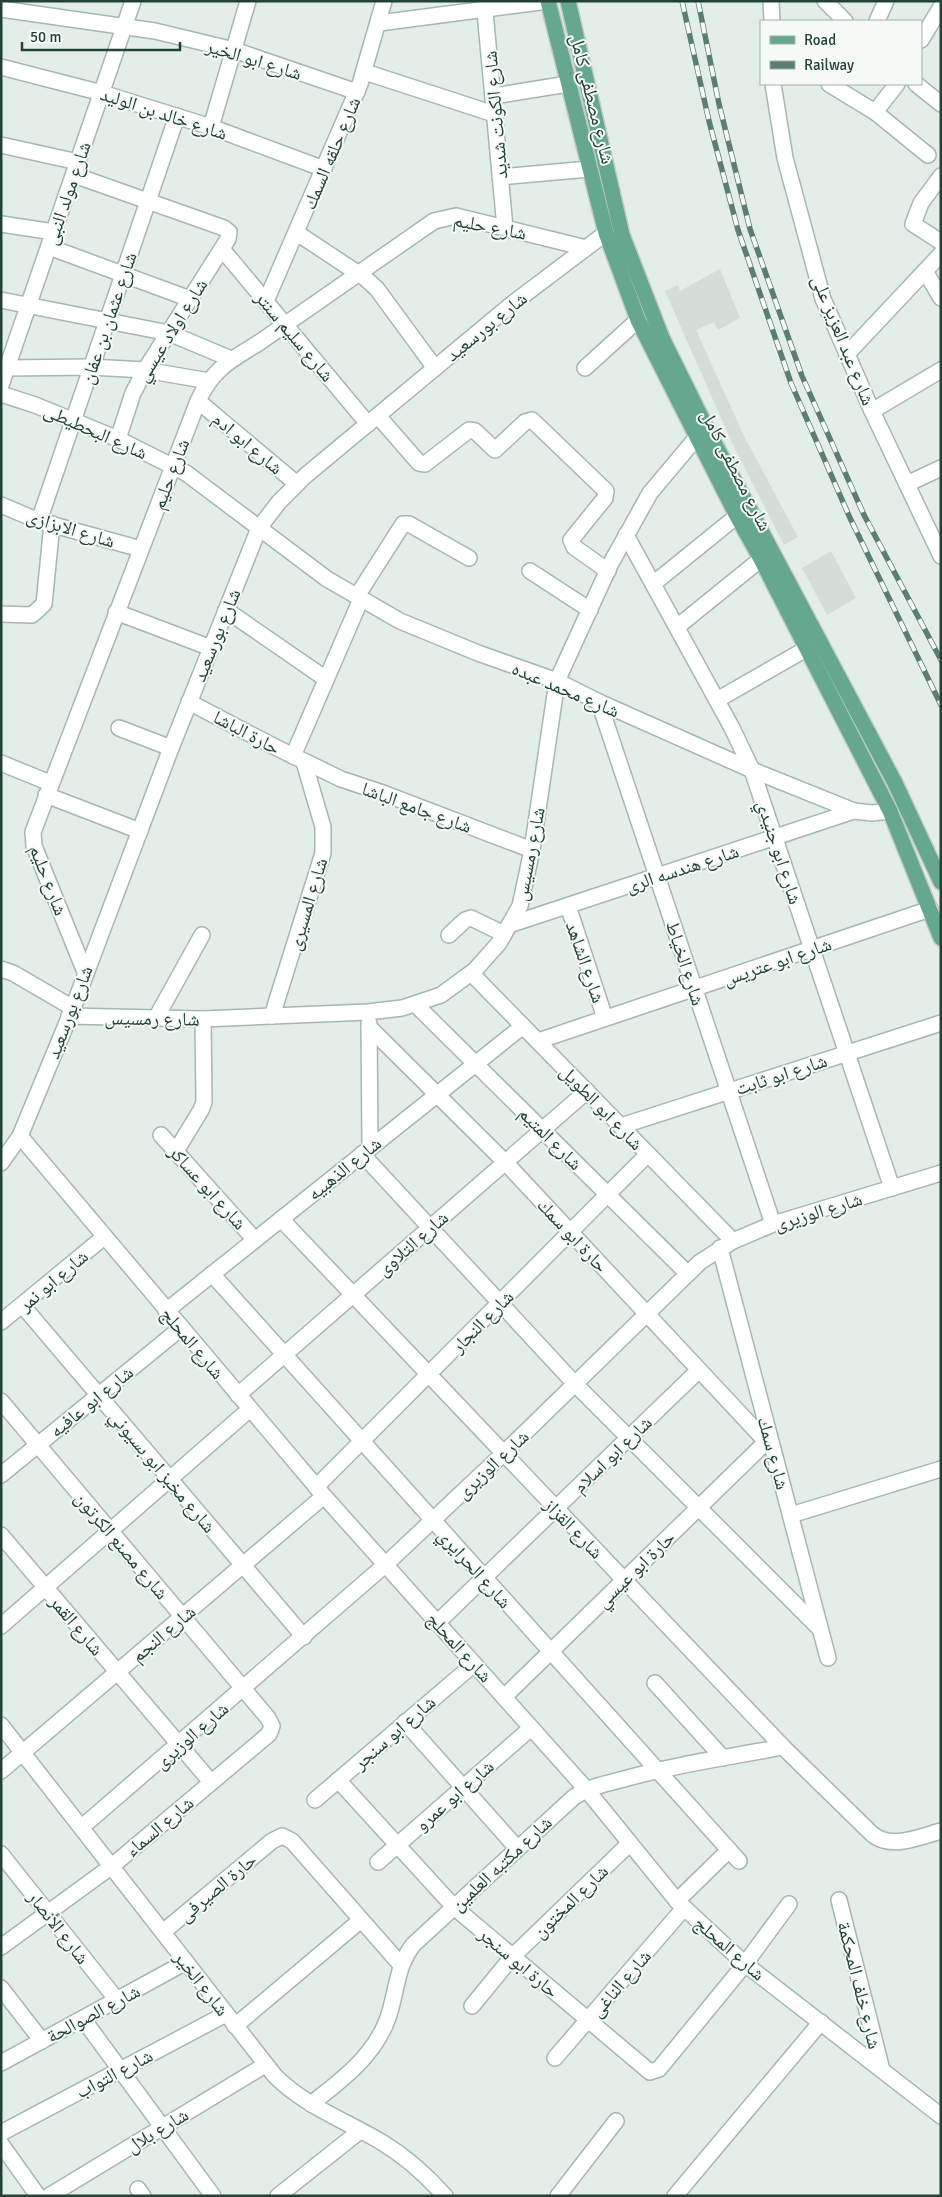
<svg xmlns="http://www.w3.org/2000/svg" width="942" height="2197" viewBox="0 0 942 2197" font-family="Signika,'Noto Naskh Arabic',sans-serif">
<rect width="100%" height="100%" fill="#e4eee9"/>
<!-- built -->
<g fill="#d2ded7">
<polygon points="720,269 740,318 718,330 714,322 696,330 744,436 798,537 784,545 732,443 665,291 678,285 680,291"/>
<polygon points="831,551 856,598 827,615 802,568"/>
</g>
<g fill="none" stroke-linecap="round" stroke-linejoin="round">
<!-- street casing -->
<g stroke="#a6b7b0" stroke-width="18">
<g id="street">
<polyline points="484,1 505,228"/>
<polyline points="771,1 772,21"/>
<polyline points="825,1 845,21"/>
<polyline points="1,9 155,31 234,50 357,92"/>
<polyline points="877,21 886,1"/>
<polyline points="379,23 548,1"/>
<polyline points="921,40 941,7"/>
<polyline points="1,67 102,93 211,127 324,169"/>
<polyline points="365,72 494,114"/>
<polyline points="773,84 785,158 823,299 872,411 941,556"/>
<polyline points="829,84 875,112 928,155"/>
<polyline points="916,84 941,104"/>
<polyline points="493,96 568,84"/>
<polyline points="875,112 897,84"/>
<polyline points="211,127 248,1"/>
<polyline points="1,145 78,162"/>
<polyline points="74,175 224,228 229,232 228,239 145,370 133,393 118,439"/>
<polyline points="941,176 921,203 913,224 941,242"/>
<polyline points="500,177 589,169"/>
<polyline points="1,224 54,232"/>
<polyline points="297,233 365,278 377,289 435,368"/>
<polyline points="49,247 190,299"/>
<polyline points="222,249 368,424"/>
<polyline points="925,271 941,298"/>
<polyline points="1,300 169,333 231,359"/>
<polyline points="266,301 360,84 384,1"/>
<polyline points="7,368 91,367 145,370 209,381"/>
<polyline points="585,368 638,320"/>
<polyline points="1,385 133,1"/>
<polyline points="1,394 35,405 118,439 186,473 327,579 400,621 478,653 557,681 599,702 752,770 854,811 872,813 890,811"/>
<polyline points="198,401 297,484"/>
<polyline points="872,411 941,370"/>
<polyline points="378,416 419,463 425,464 469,430 475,431 495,450 525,422 532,420 606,491 605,498 571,540 574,547 608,571"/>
<polyline points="907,484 941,468"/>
<polyline points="1,505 39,521 141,549"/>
<polyline points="39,521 177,116"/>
<polyline points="626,535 732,728 752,770 892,1188"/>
<polyline points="530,571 590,610"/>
<polyline points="653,584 737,516"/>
<polyline points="357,596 403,524 409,524 469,558"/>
<polyline points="226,610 326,679"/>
<polyline points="116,612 211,648"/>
<polyline points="1,614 32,615 44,604 52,524"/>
<polyline points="677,627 761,559"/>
<polyline points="717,700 806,649"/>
<polyline points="189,702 273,746 341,779 380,792 532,850"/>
<polyline points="599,702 773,1224"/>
<polyline points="119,728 171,748"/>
<polyline points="293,756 361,599"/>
<polyline points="1,763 50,783"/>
<polyline points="46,795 140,831"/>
<polyline points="568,906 605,1018"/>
<polyline points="509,925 854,811"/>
<polyline points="449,935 465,920 471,918 504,934"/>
<polyline points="1,969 13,973 73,1008"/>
<path d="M85 972 34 846 33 832 198 401C212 370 229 361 257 344L434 221 456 216 586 248"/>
<polyline points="471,973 733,1241"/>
<polyline points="415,1004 687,1273"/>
<polyline points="69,1016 203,1019 368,1012 402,1008 441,995 475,970 499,943 520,906 532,850 557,681 611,563 650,493 697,437"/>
<polyline points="272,1016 323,853 323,827 304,762"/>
<polyline points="156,1018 202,935"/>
<polyline points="369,1023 370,1147"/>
<polyline points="369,1027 505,1162 773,1449"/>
<polyline points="538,1041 930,909"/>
<polyline points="621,1126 941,1023"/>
<polyline points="161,1135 255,1240"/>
<polyline points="20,1136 324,1496 586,1789 677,1901 745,1964 941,2116"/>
<polyline points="176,1151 201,1110 204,1102 203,1019"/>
<polyline points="362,1154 575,1384 820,1629"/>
<polyline points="1,1163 20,1136 73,1008 171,748 259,528 279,502 305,476 512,304 606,233"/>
<path d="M281 1219 783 1747 872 1834C891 1850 919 1837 941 1831"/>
<polyline points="720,1248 828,1658"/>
<polyline points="212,1274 739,1861"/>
<polyline points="22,1305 304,1637"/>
<polyline points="166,1311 523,1026"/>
<polyline points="1,1322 104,1237"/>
<polyline points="238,1395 587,1091"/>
<polyline points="1,1401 268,1718 272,1726 269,1734 112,1866 1,1947"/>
<polyline points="1,1475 181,1328"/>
<polyline points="316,1487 648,1154"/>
<polyline points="791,1515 941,1469"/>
<polyline points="1,1535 211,1782"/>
<polyline points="438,1622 699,1370"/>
<polyline points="1,1626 250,1409"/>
<polyline points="655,1683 723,1758"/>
<polyline points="504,1697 766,1442"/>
<polyline points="405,1722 517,1848"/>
<path d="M1 1725 275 2076C306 2107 347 2121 383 2143 406 2157 427 2176 445 2196"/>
<polyline points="1,1771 324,1496"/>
<polyline points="338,1780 454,1907 650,2072 659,2069 745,1964 789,1904"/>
<polyline points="315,1800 474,1664"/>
<polyline points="82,1827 385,1565 503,1454 700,1262 733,1241 773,1224 941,1173"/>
<polyline points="1,1854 117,2000"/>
<polyline points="378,1862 531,1728"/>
<polyline points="839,1900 882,2070"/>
<polyline points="677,1901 729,1850"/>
<polyline points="163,1932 272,1841 282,1836 292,1841 401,1965"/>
<polyline points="1,1988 42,2041"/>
<polyline points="472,2006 513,1956 629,1844"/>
<polyline points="83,2019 213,2196"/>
<polyline points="235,2026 361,1920"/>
<polyline points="555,2058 684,1908"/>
<polyline points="1,2063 186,1962"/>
<path d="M311 2104C340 2081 371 2059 386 2023 397 1997 395 1966 414 1944L574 1797C590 1786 606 1784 624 1779 677 1764 730 1757 783 1747"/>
<polyline points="1,2133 226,2014"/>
<polyline points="1,2144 38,2196"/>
<polyline points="138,2189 143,2196"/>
<polyline points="49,2196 265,2065"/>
<polyline points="278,2196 360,2131"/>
<polyline points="558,2196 616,2121"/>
<polyline points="675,2196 821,2022"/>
</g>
</g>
<!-- secondary casing -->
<g stroke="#a1bbaf" stroke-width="18">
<polyline id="secondary" points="847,354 941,254"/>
</g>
<!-- primary casing -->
<g stroke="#c1cac7" stroke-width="18">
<g id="primary">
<polyline points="548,1 606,233 638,320 737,516 761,559 890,811 941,938"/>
<polyline points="568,1 622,235 662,338 710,435 895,783 941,882"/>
</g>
</g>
<!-- street -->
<use href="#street" stroke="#fff" stroke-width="15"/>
<!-- secondary -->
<use href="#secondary" stroke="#fff" stroke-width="15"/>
<!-- primary -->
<use href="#primary" stroke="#65a78f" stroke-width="15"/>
<!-- rail casing -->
<g stroke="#5c7d71" stroke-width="5.5">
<g id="rail">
<polyline points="682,1 709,121 738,230 791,383 850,518 941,705"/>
<polyline points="698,1 719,104 750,229 802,376 864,515 941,660"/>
</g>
</g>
<!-- rail -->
<use href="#rail" stroke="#f5faf7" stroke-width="4" stroke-dasharray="11" stroke-linecap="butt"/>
</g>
<g text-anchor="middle" stroke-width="4" stroke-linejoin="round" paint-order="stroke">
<!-- street labels -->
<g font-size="19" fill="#224236" stroke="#f5faf7">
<text transform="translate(254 59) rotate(17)" y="7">شارع ابو الخير</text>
<text transform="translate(593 99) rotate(76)" y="7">شارع مصطفى كامل</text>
<text transform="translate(164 113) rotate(18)" y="7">شارع خالد بن الوليد</text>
<text transform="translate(495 115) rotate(-95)" y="7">شارع الكونت شديد</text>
<text transform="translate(331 153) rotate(-67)" y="7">شارع حلقه السمك</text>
<text transform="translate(67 193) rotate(-71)" y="7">شارع مولد النبى</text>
<text transform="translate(490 226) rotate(11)" y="7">شارع حليم</text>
<text transform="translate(108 318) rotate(-71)" y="7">شارع عثمان بن عفان</text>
<text transform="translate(486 326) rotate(-39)" y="7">شارع بورسعيد</text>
<text transform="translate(171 330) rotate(-58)" y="7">شارع اولاد عيسي</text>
<text transform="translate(295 336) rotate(50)" y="7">شارع سليم سنتر</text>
<text transform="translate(844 340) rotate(68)" y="7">شارع عبد العزيز على</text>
<text transform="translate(96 431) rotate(24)" y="7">شارع البحطيطى</text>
<text transform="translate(248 443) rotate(40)" y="7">شارع ابو ادم</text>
<text transform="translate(737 470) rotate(63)" y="7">شارع مصطفى كامل</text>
<text transform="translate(170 474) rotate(-69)" y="7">شارع حليم</text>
<text transform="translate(71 528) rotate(17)" y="7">شارع الابزازى</text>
<text transform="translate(216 635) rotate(-68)" y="7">شارع بورسعيد</text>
<text transform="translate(566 689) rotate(23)" y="7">شارع محمد عبده</text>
<text transform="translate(247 732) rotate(28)" y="7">حارة الباشا</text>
<text transform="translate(417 807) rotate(20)" y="7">شارع جامع الباشا</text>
<text transform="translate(780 852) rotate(72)" y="7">شارع ابو جنيدي</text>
<text transform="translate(529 854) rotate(-79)" y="7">شارع رمسيس</text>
<text transform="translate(682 868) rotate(-18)" y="7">شارع هندسه الرى</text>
<text transform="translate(49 880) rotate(69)" y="7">شارع حليم</text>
<text transform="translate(307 904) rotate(-73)" y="7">شارع المسيرى</text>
<text transform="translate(777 961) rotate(-19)" y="7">شارع ابو عتريس</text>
<text transform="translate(586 962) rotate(71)" y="7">شارع الشاهد</text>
<text transform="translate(686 963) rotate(72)" y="7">شارع الخياط</text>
<text transform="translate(69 1012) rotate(-69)" y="7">شارع بورسعيد</text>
<text transform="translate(152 1018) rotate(1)" y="7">شارع رمسيس</text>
<text transform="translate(781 1074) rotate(-18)" y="7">شارع ابو ثابت</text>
<text transform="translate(602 1107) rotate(46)" y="7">شارع ابو الطويل</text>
<text transform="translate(551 1138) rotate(45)" y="7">شارع المتيم</text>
<text transform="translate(344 1168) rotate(-39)" y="7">شارع الذهبيه</text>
<text transform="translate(208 1187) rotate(48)" y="7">شارع ابو عساكر</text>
<text transform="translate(818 1211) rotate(-17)" y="7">شارع الوزيرى</text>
<text transform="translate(573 1235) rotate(47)" y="7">حارة ابو سمك</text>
<text transform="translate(412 1243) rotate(-41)" y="7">شارع التلاوى</text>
<text transform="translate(53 1280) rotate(-40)" y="7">شارع ابو نمر</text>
<text transform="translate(482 1321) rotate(-45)" y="7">شارع النجار</text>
<text transform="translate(193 1343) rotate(50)" y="7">شارع المحلج</text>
<text transform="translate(91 1401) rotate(-39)" y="7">شارع ابو عافيه</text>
<text transform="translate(774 1453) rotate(75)" y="7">شارع سمك</text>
<text transform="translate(612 1454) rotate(-44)" y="7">شارع ابو اسلام</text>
<text transform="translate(492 1464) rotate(-43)" y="7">شارع الوزيرى</text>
<text transform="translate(163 1471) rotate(50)" y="7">شارع مخبز ابو بسيوني</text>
<text transform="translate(574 1528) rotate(46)" y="7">شارع القزاز</text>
<text transform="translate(122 1545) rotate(50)" y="7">شارع مصنع الكرتون</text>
<text transform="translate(475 1568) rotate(48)" y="7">شارع الحرايري</text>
<text transform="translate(635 1569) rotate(-44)" y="7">حارة ابو عيسي</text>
<text transform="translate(77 1625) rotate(50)" y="7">شارع القمر</text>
<text transform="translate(163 1633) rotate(-40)" y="7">شارع النجم</text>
<text transform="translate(460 1647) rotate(48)" y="7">شارع المحلج</text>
<text transform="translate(394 1732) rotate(-41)" y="7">شارع ابو سنجر</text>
<text transform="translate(191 1735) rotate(-41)" y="7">شارع الوزيرى</text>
<text transform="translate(454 1795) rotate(-41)" y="7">شارع ابو عمرو</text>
<text transform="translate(159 1826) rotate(-40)" y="7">شارع السماء</text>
<text transform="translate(501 1863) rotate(-43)" y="7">شارع مكتبه العلمين</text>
<text transform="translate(217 1887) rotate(-40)" y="7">حارة الصيرفى</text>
<text transform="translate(570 1901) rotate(-44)" y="7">شارع المختون</text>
<text transform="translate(59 1927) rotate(52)" y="7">شارع الأنصار</text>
<text transform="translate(730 1948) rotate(41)" y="7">شارع المحلج</text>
<text transform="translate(519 1962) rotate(40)" y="7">حارة ابو سنجر</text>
<text transform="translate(202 1983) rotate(52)" y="7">شارع الخير</text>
<text transform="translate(620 1983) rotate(-49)" y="7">شارع الناغى</text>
<text transform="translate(860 1985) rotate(76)" y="7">شارع خلف المحكمة</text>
<text transform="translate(93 2013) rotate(-28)" y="7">شارع الصوالحة</text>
<text transform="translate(114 2073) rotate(-28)" y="7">شارع التواب</text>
<text transform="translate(157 2130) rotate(-31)" y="7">شارع بلال</text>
</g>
</g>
<!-- border -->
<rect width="942" height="2197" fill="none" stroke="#224236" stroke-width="5"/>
<!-- legend -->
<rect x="760" y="20" width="162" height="65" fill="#f5faf7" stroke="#a1b0aa"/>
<rect x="770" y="36" width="25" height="8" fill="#65a78f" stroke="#a1b0aa"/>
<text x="804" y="45" font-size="15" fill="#224236">Road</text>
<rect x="770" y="61" width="25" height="8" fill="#5c7d71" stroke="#a1b0aa"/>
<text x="804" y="70" font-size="15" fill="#224236">Railway</text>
<!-- scale -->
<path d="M22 42v8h158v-8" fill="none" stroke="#224236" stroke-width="2.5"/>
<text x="30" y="42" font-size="15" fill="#224236" stroke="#f5faf7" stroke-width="4" paint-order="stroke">50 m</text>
</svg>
